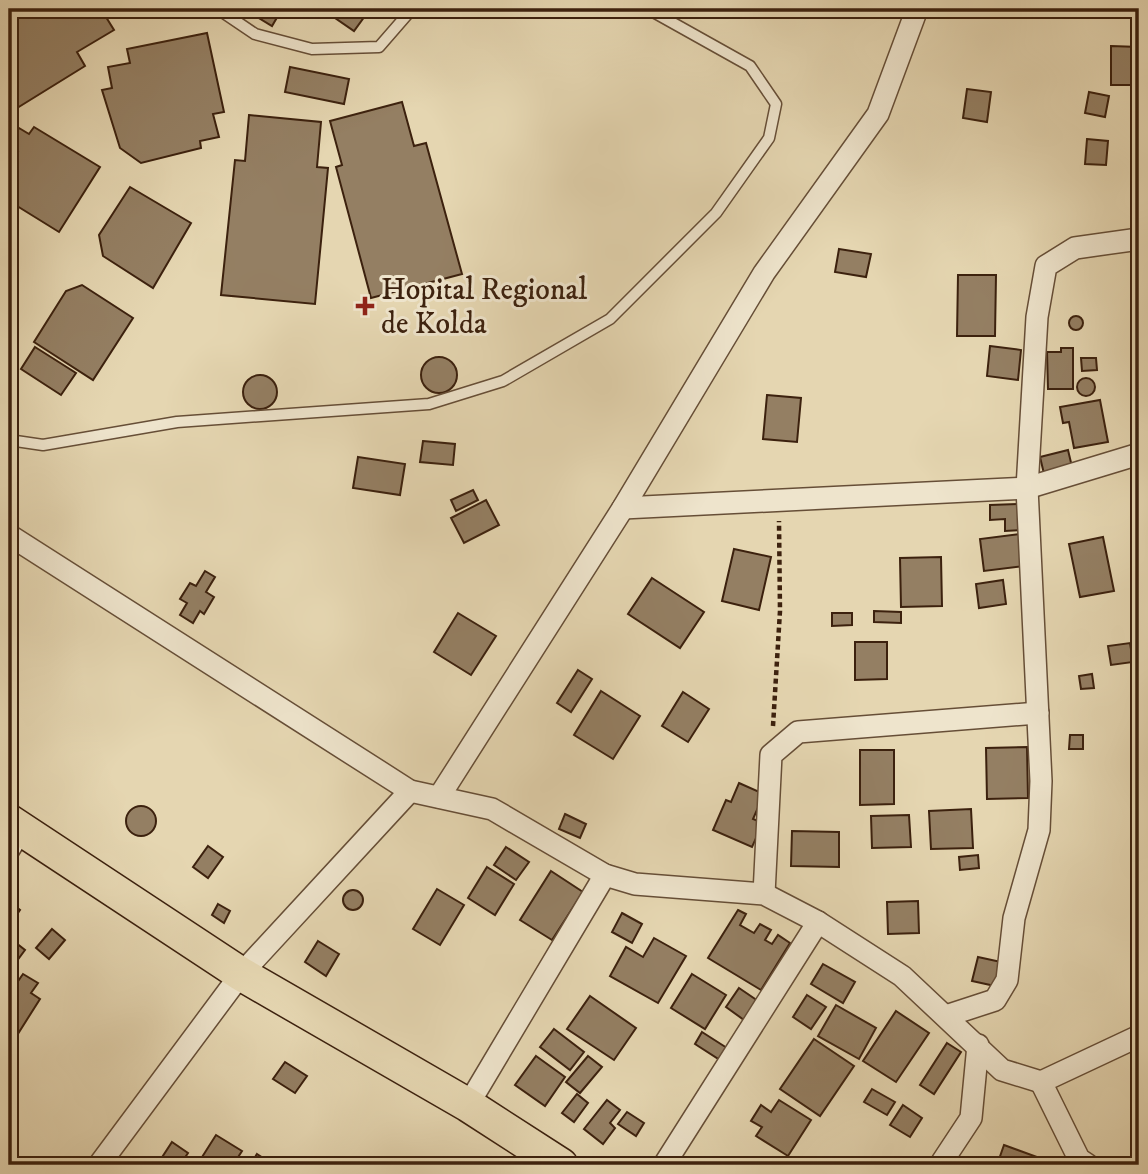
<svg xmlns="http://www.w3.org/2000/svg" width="1148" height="1174" viewBox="0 0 1148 1174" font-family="'IM FELL DW Pica',serif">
<rect width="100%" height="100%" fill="#e5d6b1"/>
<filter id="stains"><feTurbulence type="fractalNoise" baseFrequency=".00286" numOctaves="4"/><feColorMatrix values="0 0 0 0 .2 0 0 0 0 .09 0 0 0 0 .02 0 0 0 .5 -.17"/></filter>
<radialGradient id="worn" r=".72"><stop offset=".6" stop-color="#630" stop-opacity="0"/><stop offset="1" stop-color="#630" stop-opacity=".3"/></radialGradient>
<!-- building -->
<g fill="#947f63" stroke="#3c210e" stroke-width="2">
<polygon points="9,9 101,9 114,30 77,52 85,66 9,113"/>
<polygon points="244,9 282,9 272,26"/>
<polygon points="322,9 370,9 354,31"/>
<polygon points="207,33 224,112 213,114 219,137 200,141 201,148 141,163 120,148 102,90 112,88 108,67 130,63 127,49"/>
<polygon points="1111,46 1139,47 1139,85 1111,85"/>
<polygon points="290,67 349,79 344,104 285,92"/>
<polygon points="967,89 991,92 987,122 963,118"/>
<polygon points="1089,92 1109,96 1105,117 1085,113"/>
<polygon points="402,102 414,146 426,143 462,274 371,298 336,167 342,165 330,121"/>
<polygon points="249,115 321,122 317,167 328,168 315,304 221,295 235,160 245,161"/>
<polygon points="34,127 100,167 59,232 9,201 9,167 18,152 9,144 19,128 29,134"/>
<polygon points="1087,139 1108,141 1106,165 1085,164"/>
<polygon points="1135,160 1139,160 1139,189 1134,189"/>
<polygon points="130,187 191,223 153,288 103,256 99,235"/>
<polygon points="839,249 871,254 866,277 835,272"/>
<polygon points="958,275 996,275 995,336 957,336"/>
<polygon points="82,285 133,318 93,380 34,342 66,291"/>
<circle cx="1076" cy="323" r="7"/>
<polygon points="990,346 1021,350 1018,380 987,376"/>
<polygon points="35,347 76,373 61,395 21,369"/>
<polygon points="1061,348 1073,348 1073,389 1048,389 1047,352 1061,352"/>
<circle cx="439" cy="375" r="18"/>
<polygon points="1081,358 1096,358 1097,370 1082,371"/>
<circle cx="260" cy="392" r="17"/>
<circle cx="1086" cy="387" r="9"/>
<polygon points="767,395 801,398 797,442 763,439"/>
<polygon points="1100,400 1108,442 1074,448 1069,422 1063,423 1060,407"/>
<polygon points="423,441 455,444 453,465 420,462"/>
<polygon points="1068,450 1073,471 1045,478 1040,457"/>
<polygon points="358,457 405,464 400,495 353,488"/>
<polygon points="473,490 478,500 456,511 451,500"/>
<polygon points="486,500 499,525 464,543 451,518"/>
<polygon points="1019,504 1021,530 1005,531 1005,519 990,520 990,505"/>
<polygon points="1021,534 1025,566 984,571 980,539"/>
<polygon points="1103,537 1114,591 1080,597 1069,544"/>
<polygon points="734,549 771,557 759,610 722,601"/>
<polygon points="941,557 942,606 901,607 900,558"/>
<polygon points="205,571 215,577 206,592 214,597 204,614 200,611 193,623 180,615 187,603 180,599 190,583 196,586"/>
<polygon points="652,578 704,612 680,648 628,614"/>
<polygon points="1003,580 1006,604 979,608 976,584"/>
<polygon points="874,611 901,612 901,623 874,622"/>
<polygon points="458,613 496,636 471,675 434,652"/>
<polygon points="832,613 852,613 852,625 832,626"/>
<polygon points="855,642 887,642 887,679 855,680"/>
<polygon points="1130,643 1133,662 1111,665 1108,646"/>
<polygon points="578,670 592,679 571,712 557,703"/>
<polygon points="1092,674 1094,688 1081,689 1079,676"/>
<polygon points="601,691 640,716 613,759 574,735"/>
<polygon points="683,692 709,709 688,742 662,726"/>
<polygon points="1070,735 1083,735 1083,749 1069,749"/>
<polygon points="1027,747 1028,798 987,799 986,748"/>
<polygon points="860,750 894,750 894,804 860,805"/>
<polygon points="739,783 764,794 753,819 763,823 752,847 713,830 726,800 731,802"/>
<circle cx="141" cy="821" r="15"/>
<polygon points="971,809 973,848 931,849 929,811"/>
<polygon points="565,814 586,824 580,838 559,829"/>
<polygon points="909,815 911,847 872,848 871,816"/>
<polygon points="792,831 839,832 839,867 791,866"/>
<polygon points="208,846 223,857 208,878 193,867"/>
<polygon points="506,847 529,862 516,880 494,865"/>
<polygon points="978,855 979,868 960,870 959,857"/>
<polygon points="487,867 514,884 495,915 468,898"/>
<polygon points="551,871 583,892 552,940 520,920"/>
<polygon points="437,889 464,905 440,945 413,929"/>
<circle cx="353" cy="900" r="10"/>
<polygon points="9,901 20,910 9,926"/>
<polygon points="918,901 919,933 888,934 887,902"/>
<polygon points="218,904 230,911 224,923 212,915"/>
<polygon points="738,910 746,914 740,925 754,933 760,924 771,930 765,940 772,944 778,935 790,943 761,990 708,958"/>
<polygon points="622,913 642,924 632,943 612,932"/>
<polygon points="52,929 65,940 49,959 36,948"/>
<polygon points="654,938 686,956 658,1003 610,976 626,947 643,957"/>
<polygon points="11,939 25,950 16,962 9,957"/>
<polygon points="318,941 339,954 326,976 305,962"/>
<polygon points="978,957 1001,962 995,986 972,981"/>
<polygon points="823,964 855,982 843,1003 811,984"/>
<polygon points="23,974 38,983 31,993 40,999 9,1048 9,979 16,984"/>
<polygon points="692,974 726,995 705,1029 671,1008"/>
<polygon points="739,988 758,1001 744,1020 726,1007"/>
<polygon points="807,995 826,1007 811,1029 793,1017"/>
<polygon points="590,996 636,1028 614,1060 567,1029"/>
<polygon points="836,1005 876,1028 859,1059 818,1036"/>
<polygon points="896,1011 929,1033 896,1082 863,1061"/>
<polygon points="554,1029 584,1052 570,1070 540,1047"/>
<polygon points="702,1032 727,1048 720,1060 695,1044"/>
<polygon points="814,1039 854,1066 820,1116 780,1089"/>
<polygon points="947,1043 961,1052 934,1094 920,1085"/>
<polygon points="536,1056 565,1077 545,1106 515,1085"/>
<polygon points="588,1056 602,1067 580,1093 566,1082"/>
<polygon points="285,1062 307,1076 295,1093 273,1079"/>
<polygon points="872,1089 895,1102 887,1115 864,1102"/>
<polygon points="577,1094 588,1103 574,1122 562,1113"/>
<polygon points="607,1100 620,1110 610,1123 615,1128 603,1144 584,1129"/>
<polygon points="779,1100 811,1120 788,1156 756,1136 762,1127 751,1121 761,1105 771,1112"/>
<polygon points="903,1105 922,1118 910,1137 890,1125"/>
<polygon points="627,1112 644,1123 636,1136 618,1124"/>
<polygon points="216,1135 242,1151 233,1165 197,1165"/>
<polygon points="172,1142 188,1153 180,1165 157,1165"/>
<polygon points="1004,1145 1048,1161 1046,1165 997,1165"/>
<polygon points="257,1154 274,1165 250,1165"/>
</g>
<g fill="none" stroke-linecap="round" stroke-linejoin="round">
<!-- service casing -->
<g stroke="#664e37" stroke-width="13">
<g id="service">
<polyline points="218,9 255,34 312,49 379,47 412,9"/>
<polyline points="9,440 43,445 177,422 429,404 503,381 610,319 716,213 769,138 776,104 750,66 648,9"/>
<polyline points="9,860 25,834"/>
</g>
</g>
<!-- minor casing -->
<g stroke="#664e37" stroke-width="24">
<g id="minor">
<polyline points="623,508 1027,488 1139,454"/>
<polyline points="9,535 410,791 492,809 605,875 635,884 764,894 818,922 902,976 1002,1070 1041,1082 1139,1036"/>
<polyline points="439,797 623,508 764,273 878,114 917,9"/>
<polyline points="764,894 771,755 798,732 1038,713"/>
<polyline points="946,1016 995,1000 1007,980 1014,918 1039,830 1041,781 1027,488 1037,317 1046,266 1075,248 1139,239"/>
<polyline points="1041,1082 1079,1159 1088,1165"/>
<polyline points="468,1105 605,875"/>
<polyline points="99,1165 241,974 410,791"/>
<polyline points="664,1165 818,922"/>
<polyline points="940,1165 971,1118 978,1045"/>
</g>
</g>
<!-- primary casing -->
<g stroke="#3c210e" stroke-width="36">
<polyline id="primary" points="9,821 241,974 468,1105 561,1165"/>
</g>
<!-- path -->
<polyline stroke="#3c210e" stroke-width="4.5" stroke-dasharray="5 3.5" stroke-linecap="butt" points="773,726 780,611 779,521"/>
<!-- service -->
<use href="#service" stroke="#eee4cc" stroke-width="10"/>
<!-- minor -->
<use href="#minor" stroke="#eee4cc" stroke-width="21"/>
<!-- primary -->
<use href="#primary" stroke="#e5d6b1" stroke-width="33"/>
</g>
<!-- markers -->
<path fill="#8f2418" stroke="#eee4cc" stroke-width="2.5" d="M361.5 295.5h7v7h7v7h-7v7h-7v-7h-7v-7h7z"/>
<g text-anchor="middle" stroke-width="6" stroke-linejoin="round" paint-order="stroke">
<!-- poi labels -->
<g font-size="30" fill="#3c210e" stroke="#eee4cc" text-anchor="start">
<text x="381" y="299">Hopital Regional<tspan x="381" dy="34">de Kolda</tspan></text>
</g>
</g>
<!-- margin -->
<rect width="1148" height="1174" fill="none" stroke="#e5d6b1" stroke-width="35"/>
<rect x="10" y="10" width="1127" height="1153" fill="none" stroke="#3c210e" stroke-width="3.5"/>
<rect x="18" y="18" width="1113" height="1139" fill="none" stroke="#3c210e" stroke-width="2"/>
<rect width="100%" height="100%" filter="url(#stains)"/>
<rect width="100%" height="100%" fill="url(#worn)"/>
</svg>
